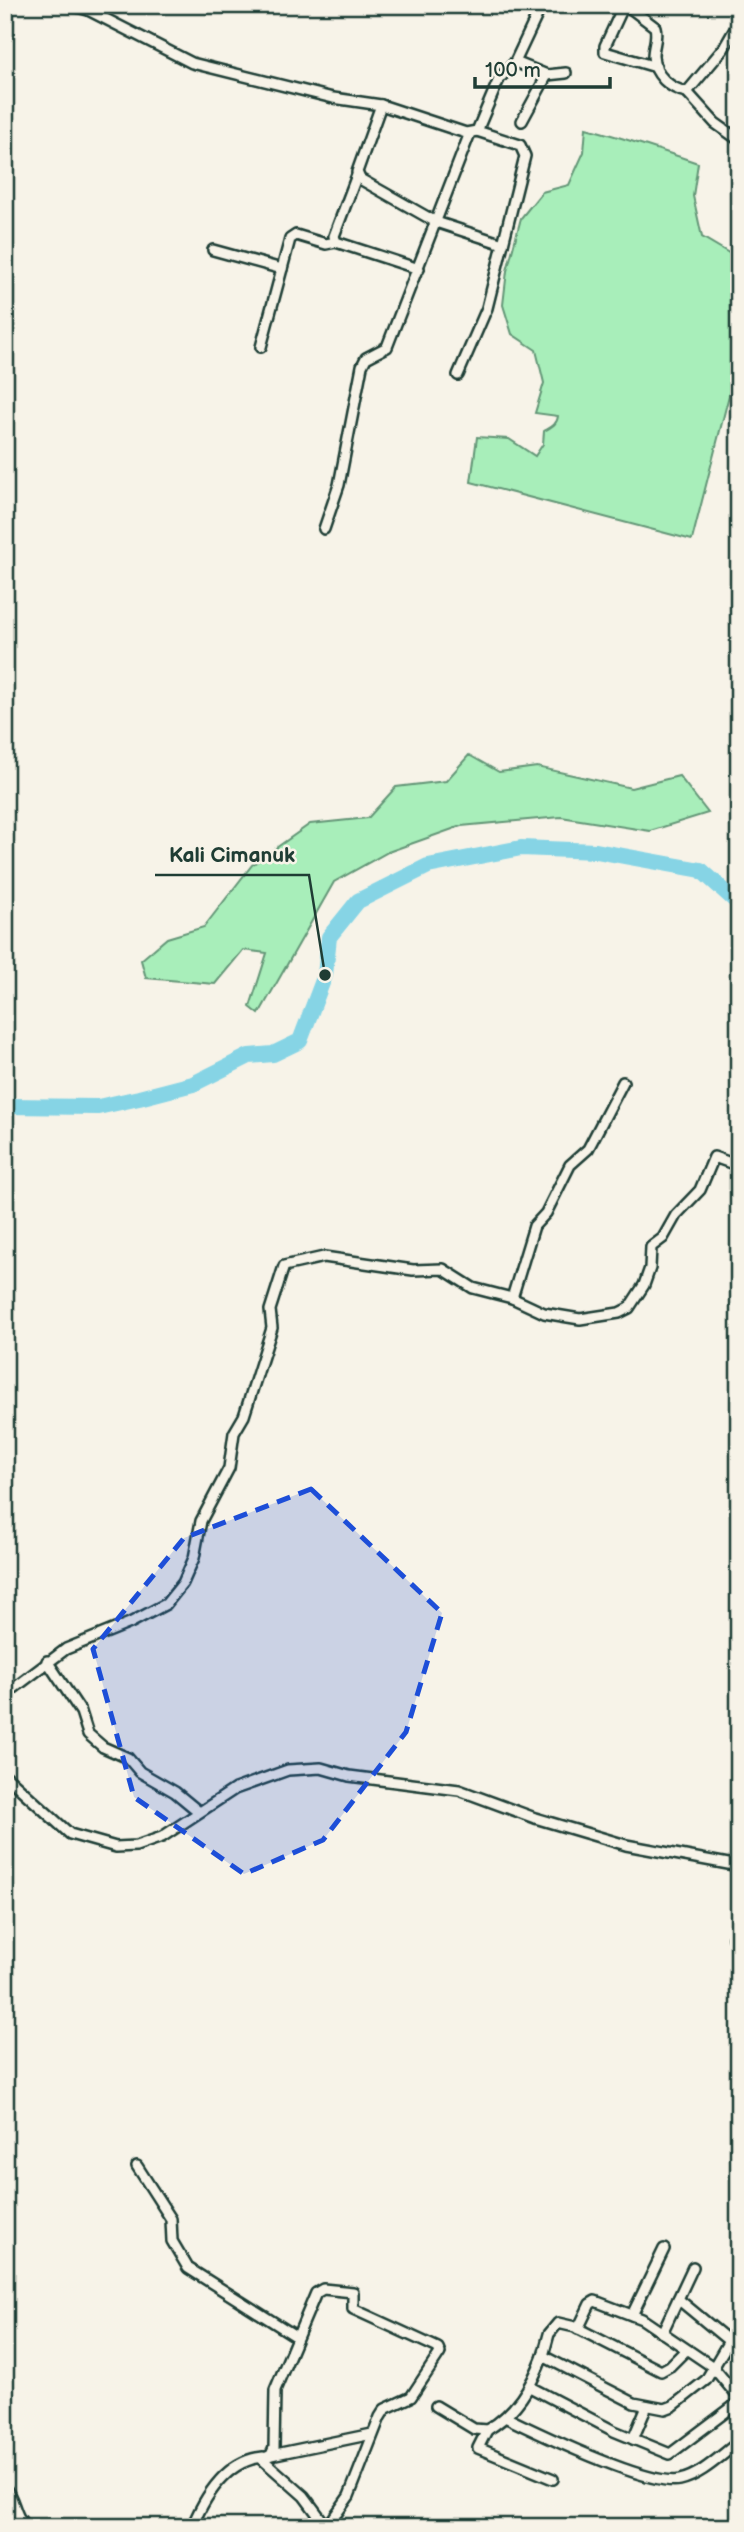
<svg xmlns="http://www.w3.org/2000/svg" width="744" height="2532" viewBox="0 0 744 2532" font-family="'Balsamiq Sans',sans-serif">
<rect width="100%" height="100%" fill="#f7f3e8"/>
<filter id="ink" filterUnits="userSpaceOnUse"><feTurbulence type="fractalNoise" baseFrequency=".0143" numOctaves="2"/><feDisplacementMap in="SourceGraphic" scale="14" xChannelSelector="R" yChannelSelector="G"/><feConvolveMatrix kernelMatrix="1 2 1 2 8 2 1 2 1" color-interpolation-filters="sRGB"/></filter>
<g filter="url(#ink)">
<!-- green -->
<g fill="#a8eeba" stroke="#649677" stroke-width="2">
<path d="M586 128C625 138 660 150 698 163L693 196 702 237 739 259V356L692 540 471 482 477 437 509 439 535 456 543 444 544 431C551 427 557 425 558 416L535 413 544 383 536 350 512 334 503 305 507 271 521 218 542 192 569 185 584 152Z"/>
<polygon points="469,755 499,772 537,767 631,788 679,776 708,813 650,831 561,817 461,826 388,852 334,882 259,1014 250,1007 267,953 243,950 215,984 146,978 141,960 167,938 204,927 252,865 310,824 368,818 396,787 446,781"/>
</g>
<g fill="none" stroke-linecap="round" stroke-linejoin="round">
<!-- river -->
<polyline stroke="#86d4e5" stroke-width="16" points="5,1106 98,1107 139,1098 193,1084 249,1056 273,1054 300,1041 325,975 329,937 358,901 428,866 521,848 596,851 701,870 739,904"/>
<!-- minor casing -->
<g stroke="#1f3d34" stroke-width="14">
<g id="minor">
<polyline points="70,5 88,10 192,63 333,98 381,105 466,133 477,131 499,79 515,62 539,11 547,6 563,5"/>
<polyline points="624,5 605,46 605,52 656,67"/>
<path d="M626 5 655 27C658 37 653 46 653 56 654 75 670 89 687 92L724 48 739 22"/>
<polyline points="515,62 547,75 566,73"/>
<polyline points="687,92 715,123 739,140"/>
<polyline points="381,105 357,172 360,179 436,222 503,244"/>
<polyline points="522,121 547,75"/>
<polyline points="357,175 334,236 336,242 419,269"/>
<polyline points="213,250 282,269"/>
<polyline points="261,347 290,239 296,235 326,244 336,242"/>
<polyline points="458,375 487,308 525,156 520,145 477,131"/>
<polyline points="324,529 339,485 362,366 366,358 387,347 470,133"/>
<polyline points="512,1298 534,1226 546,1213 570,1165 588,1149 623,1082"/>
<polyline points="47,1661 81,1712 88,1734 103,1747 128,1758 140,1772 175,1792 198,1811"/>
<polyline points="5,1695 66,1649 130,1623 166,1604 183,1583 194,1558 201,1521 229,1468 234,1433 244,1416 272,1328 270,1310 284,1266 324,1257 413,1270 443,1269 473,1288 512,1298 544,1313 580,1319 619,1313 629,1308 644,1285 650,1268 651,1247 663,1238 676,1215 700,1190 714,1157 739,1166"/>
<polyline points="5,1775 70,1834 116,1847 136,1846 162,1837 235,1789 288,1770 321,1768 349,1776 459,1790 535,1818 626,1845 739,1866"/>
<polyline points="733,1938 739,1940"/>
<polyline points="137,2166 171,2219 172,2241 188,2268 297,2337"/>
<polygon points="323,2289 353,2292 353,2309 438,2348 440,2353 411,2397 385,2409 380,2417 349,2496 327,2527 304,2496 262,2459 271,2455 274,2448 275,2390 316,2293"/>
<polyline points="678,2299 729,2341"/>
<polyline points="632,2315 664,2249"/>
<polyline points="578,2329 590,2304 595,2301 642,2319 713,2367 739,2398"/>
<polyline points="662,2333 693,2267"/>
<polyline points="543,2356 549,2334 558,2323 575,2327 661,2371 670,2366 685,2351"/>
<polyline points="530,2387 614,2431 670,2454 739,2402"/>
<path d="M436 2406 474 2429 487 2430C516 2413 531 2387 543 2356L634 2403 665 2409 673 2406 706 2380 729 2341 739 2361"/>
<path d="M505 2417C538 2433 649 2487 680 2480 702 2475 721 2455 739 2442"/>
<polyline points="487,2430 478,2448 553,2479"/>
<polyline points="633,2439 647,2406"/>
<polyline points="271,2455 372,2434"/>
<path d="M5 2488C16 2501 13 2516 27 2527"/>
<path d="M192 2527C205 2496 227 2460 263 2457"/>
</g>
</g>
<!-- minor -->
<use href="#minor" stroke="#f7f3e8" stroke-width="9"/>
</g>
</g>
<!-- marked area -->
<path fill="#1d4ed8" fill-opacity="0.2" stroke="#1d4ed8" stroke-width="5" stroke-dasharray="14 9" stroke-linejoin="round" d="M311 1489 442 1613 406 1732 323 1840 244 1874 134 1797 93 1649 184 1538Z"/>
<!-- callouts -->
<path fill="none" stroke="#1f3d34" stroke-width="2.5" d="M325 975L309 875H155"/>
<circle fill="#1f3d34" stroke="#f7f3e8" stroke-width="2.5" cx="325" cy="975" r="7"/>
<g font-size="21" text-anchor="middle" font-weight="bold" fill="#1f3d34" stroke="#f7f3e8" stroke-width="5" stroke-linejoin="round" paint-order="stroke">
<text x="232" y="862">Kali Cimanuk</text>
</g>
<!-- margin -->
<rect width="744" height="2532" fill="none" stroke="#f7f3e8" stroke-width="28"/>
<rect x="14" y="14" width="716" height="2504" fill="none" stroke="#1f3d34" stroke-width="2.5" filter="url(#ink)"/>
<!-- scale -->
<path d="M475 77v10h135v-10" fill="none" stroke="#1f3d34" stroke-width="3.5"/>
<text x="485" y="77" font-size="21" fill="#1f3d34" stroke="#f7f3e8" stroke-width="5" paint-order="stroke">100 m</text>
</svg>
